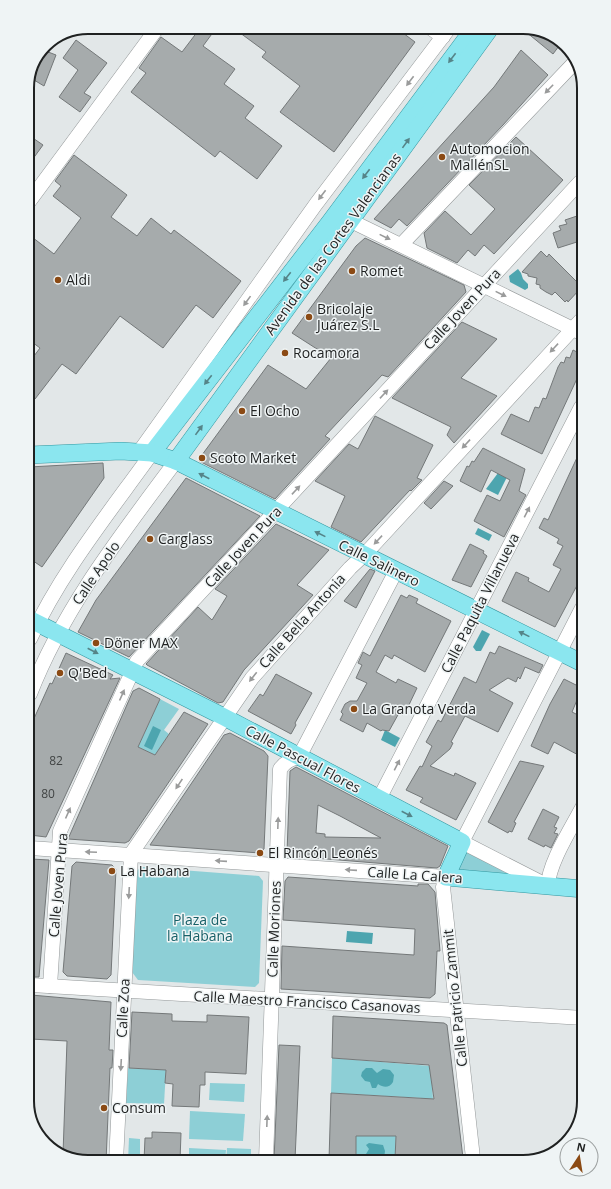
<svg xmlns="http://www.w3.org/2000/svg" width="611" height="1189" viewBox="0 0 611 1189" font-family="'Open Sans',sans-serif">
<rect width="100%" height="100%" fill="#e2e7e8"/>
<!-- green -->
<g fill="#8dcfd6">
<polygon points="160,699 179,709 164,730 169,734 155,755 138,747"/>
<polygon points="465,851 509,874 510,875 458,871"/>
<polygon points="142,867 259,876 263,881 259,983 255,987 138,980 132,972 136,871"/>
<polygon points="332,1058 431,1066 433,1100 441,1158 425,1159 421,1098 331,1093"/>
<polygon points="128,1068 166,1070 164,1104 126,1103"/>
<polygon points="210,1083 245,1084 244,1102 209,1100"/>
<polygon points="190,1111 245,1114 243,1141 189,1139"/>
<polygon points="356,1136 396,1136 395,1159 356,1159"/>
<polygon points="129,1138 140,1139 140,1161 128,1161"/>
<polygon points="189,1148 226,1150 225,1161 189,1161"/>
<polygon points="227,1148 251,1149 251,1160 226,1161"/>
</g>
<!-- water -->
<g fill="#4da5af">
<polygon points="518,269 521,273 523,279 528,284 528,288 525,290 510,282 509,276"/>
<polygon points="498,473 507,477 498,495 486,489"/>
<polygon points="478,528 492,535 489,541 475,534"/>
<polygon points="482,630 490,634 481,651 476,651 473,647"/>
<polygon points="153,726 161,730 152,750 144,746"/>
<polygon points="385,730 400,738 395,747 381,740"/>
<polygon points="347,931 373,933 372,944 346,942"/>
<path d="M366 1068H372L377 1073 383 1069 390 1070 394 1075 393 1082C389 1088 384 1088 378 1084L376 1088H372L370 1082 365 1081 361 1076 362 1072Z"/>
<polygon points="369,1143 383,1145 385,1151 384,1159 368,1159 366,1154 369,1149 366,1145"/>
</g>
<!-- building -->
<g fill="#a6abac" stroke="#747879" fill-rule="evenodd">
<polygon points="201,27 217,27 203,46 235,69 224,84 254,106 245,118 282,146 257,179 220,151 215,157 131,92 146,73 139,68 161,37 182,52"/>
<polygon points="232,27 395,27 415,42 334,152 280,112 300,86 262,57 266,52"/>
<polygon points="520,27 527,27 560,40 562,42 553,54"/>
<polygon points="76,40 107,63 84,93 91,97 80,112 59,97 78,70 63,58"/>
<polygon points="43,50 56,55 44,86 34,80"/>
<polygon points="521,50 548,75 503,125 407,226 399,219 391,228 374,219 494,87"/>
<polygon points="27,134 43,145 27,167"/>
<polygon points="516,137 563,180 494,254 484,245 475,256 468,250 457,263 427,248 424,233 445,211 471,235 495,209 469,185"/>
<polygon points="74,155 127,195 111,217 137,236 151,218 171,234 174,230 241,281 213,318 196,305 163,348 120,316 76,374 62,364 35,399 28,394 28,364 40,348 28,339 28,234 54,254 81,218 53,196 61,186 55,181"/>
<polygon points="580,215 580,241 558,248 553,233 561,230 559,226 567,224 565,220"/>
<polygon points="365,238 464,285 466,292 388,377 382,375 325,436 330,439 275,499 199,461 199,459 268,365 306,389 331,358 292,333 356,246"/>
<polygon points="541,251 547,257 549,254 580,285 580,289 568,302 567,300 565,302 555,292 552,295 546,292 540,288 540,285 536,284 537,278 528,276 528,274 522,272"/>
<polygon points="462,322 497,339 461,378 497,396 454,443 447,435 451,427 392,398"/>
<polygon points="573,350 581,354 581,370 542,454 501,434 511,414 529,422 535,407 539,408 543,398 546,399 558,367 561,362 564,363 566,357 570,358"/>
<polygon points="375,416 433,445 417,478 422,480 411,491 410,490 361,542 331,527 345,496 315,481 349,444 358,449"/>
<polygon points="483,448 525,469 519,491 526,495 504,537 474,521 487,495 500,501 510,480 491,470 481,492 460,481 467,466 469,467 472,461 474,462"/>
<polygon points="581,449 582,576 555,627 502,601 516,572 529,578 528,581 549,592 561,569 553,565 563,546 557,543 559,539 539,528 544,518 548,520"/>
<polygon points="103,463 104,478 42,567 29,558 29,467"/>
<polygon points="186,478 260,516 129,657 78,632 96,600"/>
<polygon points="444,481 453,486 431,509 424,503"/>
<polygon points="276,524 329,550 297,585 313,595 244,670 223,702 218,703 147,665 146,664 198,607 212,620 227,596 215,589"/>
<polygon points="470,544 484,551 483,553 487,556 471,587 452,580"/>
<polygon points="370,569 375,571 356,608 344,601"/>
<polygon points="401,595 407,598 409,595 418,599 416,603 451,621 425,672 394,655 392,659 385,655 376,672 396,683 398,679 417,688 407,709 403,715 399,713 389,731 382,730 381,731 367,723 363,732 340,720 343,714 341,712 345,704 350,701 357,701 367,683 356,678 362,665 358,663 363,652 370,656"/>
<polygon points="499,646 543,665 539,673 525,667 520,679 518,677 516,682 508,678 489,690 513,703 498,732 465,716 451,742 453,743 450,749 430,766 454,776 455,773 476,783 456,820 420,802 423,798 406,790 420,766 422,767 432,746 426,742 438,720 441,722 464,677 476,683 490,652 495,654"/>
<polygon points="66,653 113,675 110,679 120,678 46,837 30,835 30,737 34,724 32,723 50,683 52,684"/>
<polygon points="276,674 312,693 295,723 296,725 291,734 248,711 260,694 263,696"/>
<polygon points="564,679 582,688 572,712 582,717 582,757 554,742 548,754 531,746 550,704"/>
<polygon points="139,688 160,699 138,747 155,755 184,712 208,724 129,841 125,843 68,839 133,691"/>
<polygon points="230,733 264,751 268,756 264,849 260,853 150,845 224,735"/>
<polygon points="520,761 544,766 514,822 516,823 512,832 509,831 508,833 488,822"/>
<path d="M296 767 448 846 440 866 437 868 290 856 287 853 290 771ZM318 805 340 816 381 838 325 837V834L316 833Z"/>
<polygon points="543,809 559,817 554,827 557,828 554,833 558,834 551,848 545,845 544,847 528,839"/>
<polygon points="31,859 49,860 39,977 31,977"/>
<polygon points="76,862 112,865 116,869 111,975 107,979 67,976 63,972 72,866"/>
<polygon points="288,877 418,886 418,884 428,884 435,892 440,951 437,951 435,994 430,998 281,989 282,946 414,955 415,929 283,920 285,881"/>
<polygon points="31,995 111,1002 109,1050 113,1050 112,1068 110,1068 106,1162 85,1162 63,1154 67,1041 31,1039"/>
<polygon points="132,1012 172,1014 172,1021 207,1022 207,1015 249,1017 246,1074 205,1072 205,1085 200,1085 199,1107 172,1106 173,1084 165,1083 166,1070 129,1068"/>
<polygon points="333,1016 444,1023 447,1025 463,1158 395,1159 396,1136 356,1136 356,1159 329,1160 331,1093 434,1099 429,1065 332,1058"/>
<polygon points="279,1045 300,1046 295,1160 274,1160"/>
<polygon points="152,1132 181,1133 180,1161 144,1161 145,1138 152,1138"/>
</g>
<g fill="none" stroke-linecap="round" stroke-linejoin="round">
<!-- minor casing -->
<g stroke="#949899" stroke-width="15">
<g id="minor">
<polyline points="429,27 443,37"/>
<polyline points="28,203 158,27"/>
<polyline points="349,220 579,332"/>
<polyline points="401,245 576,61"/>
<polyline points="139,452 316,204 450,27"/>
<path d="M30 639C61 572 109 513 152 453"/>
<path d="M30 694C64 607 121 535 176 461"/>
<polyline points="379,799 581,407"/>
<polyline points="30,848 446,877 443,887 473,1158"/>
<polyline points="546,885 462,842 582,608"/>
<path d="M548 886C548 864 572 827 583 806"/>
<polyline points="31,985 584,1018"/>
<polyline points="50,986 60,831 137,661 580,182"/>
<path d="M266 1160 280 769C285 762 290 759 299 757L396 571"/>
<polyline points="116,1162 131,854 252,678 350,568 367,552 581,320"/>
</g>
</g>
<!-- major casing -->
<g stroke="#3297a0" stroke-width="18">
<g id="major">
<polyline points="152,453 330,222 475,27"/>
<polyline points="29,455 121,451 152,453 176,461 582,663"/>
<polyline points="176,461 491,27"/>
<polyline points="29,619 224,717 462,842 446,877 583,889"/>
</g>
</g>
<!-- minor -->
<use href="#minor" stroke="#fff" stroke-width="14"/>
<!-- major -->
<use href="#major" stroke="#8be6ef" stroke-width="17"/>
</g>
<!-- one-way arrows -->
<defs><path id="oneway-solid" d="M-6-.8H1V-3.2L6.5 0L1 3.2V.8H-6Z"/></defs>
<g fill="#558488">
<use href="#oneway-solid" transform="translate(452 58) rotate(127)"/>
<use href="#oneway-solid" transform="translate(406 143) rotate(-54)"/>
<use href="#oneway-solid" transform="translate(366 174) rotate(127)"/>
<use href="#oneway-solid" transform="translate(287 277) rotate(128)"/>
<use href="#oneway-solid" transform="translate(208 380) rotate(128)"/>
<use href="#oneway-solid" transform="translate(199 430) rotate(-54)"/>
<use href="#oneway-solid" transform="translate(204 476) rotate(-153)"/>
<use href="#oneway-solid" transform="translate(320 534) rotate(-154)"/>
<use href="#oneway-solid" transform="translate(524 634) rotate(-154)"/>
<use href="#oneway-solid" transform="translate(93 651) rotate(27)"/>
<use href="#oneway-solid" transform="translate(407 814) rotate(27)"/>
</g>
<g fill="#9a9b9b">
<use href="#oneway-solid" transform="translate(410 81) rotate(127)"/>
<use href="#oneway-solid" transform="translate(549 89) rotate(134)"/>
<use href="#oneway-solid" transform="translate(322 195) rotate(127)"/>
<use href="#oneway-solid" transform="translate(385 237) rotate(26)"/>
<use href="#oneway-solid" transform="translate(501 294) rotate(26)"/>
<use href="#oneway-solid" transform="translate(247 301) rotate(126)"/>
<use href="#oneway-solid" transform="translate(554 348) rotate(133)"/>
<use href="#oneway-solid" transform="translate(384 394) rotate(-47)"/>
<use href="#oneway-solid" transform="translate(466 444) rotate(133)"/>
<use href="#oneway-solid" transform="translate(296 490) rotate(-47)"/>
<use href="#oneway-solid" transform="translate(527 512) rotate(-63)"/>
<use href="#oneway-solid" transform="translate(378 540) rotate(133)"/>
<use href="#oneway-solid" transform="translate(253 677) rotate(128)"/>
<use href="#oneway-solid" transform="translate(122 695) rotate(-66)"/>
<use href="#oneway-solid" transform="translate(397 765) rotate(-63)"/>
<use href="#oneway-solid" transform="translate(179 784) rotate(124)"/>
<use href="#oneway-solid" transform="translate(68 813) rotate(-66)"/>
<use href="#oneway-solid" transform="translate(278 823) rotate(-88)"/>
<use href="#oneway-solid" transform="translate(91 852) rotate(-177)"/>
<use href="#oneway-solid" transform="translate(221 861) rotate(-176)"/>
<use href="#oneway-solid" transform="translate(351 870) rotate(-176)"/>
<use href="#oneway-solid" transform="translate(129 893) rotate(93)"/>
<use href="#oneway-solid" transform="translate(121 1065) rotate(93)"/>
<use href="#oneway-solid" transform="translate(267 1121) rotate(-88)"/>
</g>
<!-- markers -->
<g fill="#8b4a14" stroke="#eff4f5" stroke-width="1.5">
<circle cx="442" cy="157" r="4"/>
<circle cx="352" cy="271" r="4"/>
<circle cx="58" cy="280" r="4"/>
<circle cx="309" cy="317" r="4"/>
<circle cx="285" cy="353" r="4"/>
<circle cx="242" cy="411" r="4"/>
<circle cx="202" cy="458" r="4"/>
<circle cx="150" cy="539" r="4"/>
<circle cx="96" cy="643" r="4"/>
<circle cx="60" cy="673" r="4"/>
<circle cx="354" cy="709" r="4"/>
<circle cx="260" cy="853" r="4"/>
<circle cx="112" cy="871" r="4"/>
<circle cx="104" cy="1108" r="4"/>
</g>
<g text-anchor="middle" stroke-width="3" stroke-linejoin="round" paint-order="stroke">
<!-- number labels -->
<g font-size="12" fill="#414444">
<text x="56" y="765">82</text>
<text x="48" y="798">80</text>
</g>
<!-- poi labels -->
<g font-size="14" fill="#1f2121" stroke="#eff4f5" text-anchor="start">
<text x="450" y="154">Automocion<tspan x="450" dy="16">MallénSL</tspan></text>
<text x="360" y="276">Romet</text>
<text x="66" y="285">Aldi</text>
<text x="317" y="314">Bricolaje<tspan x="317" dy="16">Juárez S.L</tspan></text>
<text x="293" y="358">Rocamora</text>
<text x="250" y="416">El Ocho</text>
<text x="210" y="463">Scoto Market</text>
<text x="158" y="544">Carglass</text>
<text x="104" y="648">Döner MAX</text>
<text x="68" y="678">Q'Bed</text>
<text x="362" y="714">La Granota Verda</text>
<text x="268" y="858">El Rincón Leonés</text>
<text x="120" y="876">La Habana</text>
<text x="112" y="1113">Consum</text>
</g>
<!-- street labels -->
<g font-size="14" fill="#1f2121" stroke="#eff4f5">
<text transform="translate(333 244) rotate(-54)" y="5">Avenida de las Cortes Valencianas</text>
<text transform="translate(462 309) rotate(-47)" y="5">Calle Joven Pura</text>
<text transform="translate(243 547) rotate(-47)" y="5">Calle Joven Pura</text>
<text transform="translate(379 563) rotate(26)" y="5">Calle Salinero</text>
<text transform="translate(96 573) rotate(-56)" y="5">Calle Apolo</text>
<text transform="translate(480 603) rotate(-63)" y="5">Calle Paquita Villanueva</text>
<text transform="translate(302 621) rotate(-48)" y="5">Calle Bella Antonia</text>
<text transform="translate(303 759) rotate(28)" y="5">Calle Pascual Flores</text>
<text transform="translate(415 875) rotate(4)" y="5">Calle La Calera</text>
<text transform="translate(58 885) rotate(-85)" y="5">Calle Joven Pura</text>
<text transform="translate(274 929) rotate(-88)" y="5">Calle Moriones</text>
<text transform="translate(455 998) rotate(-96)" y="5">Calle Patricio Zammit</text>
<text transform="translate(307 1002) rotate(3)" y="5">Calle Maestro Francisco Casanovas</text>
<text transform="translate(123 1008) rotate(-87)" y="5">Calle Zoa</text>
</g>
<!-- park labels -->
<g font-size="14" fill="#176068" stroke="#eff4f5">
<text x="200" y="925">Plaza de<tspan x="200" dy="16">la Habana</tspan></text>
</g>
</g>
<!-- crop -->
<path d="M0 0H611V1189H0ZM88 34H523A54 54 0 0 1 577 88V1101A54 54 0 0 1 523 1155H88A54 54 0 0 1 34 1101V88A54 54 0 0 1 88 34Z" fill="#eff4f5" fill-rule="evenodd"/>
<path fill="none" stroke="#1f2121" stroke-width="2" d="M88 34H523A54 54 0 0 1 577 88V1101A54 54 0 0 1 523 1155H88A54 54 0 0 1 34 1101V88A54 54 0 0 1 88 34Z"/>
<!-- north arrow -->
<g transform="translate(579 1157) rotate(12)"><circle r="19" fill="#eff4f5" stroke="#9ca0a0"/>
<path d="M0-3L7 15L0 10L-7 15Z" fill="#8b4a14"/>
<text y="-6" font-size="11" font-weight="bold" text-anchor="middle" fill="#1f2121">N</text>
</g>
</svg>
